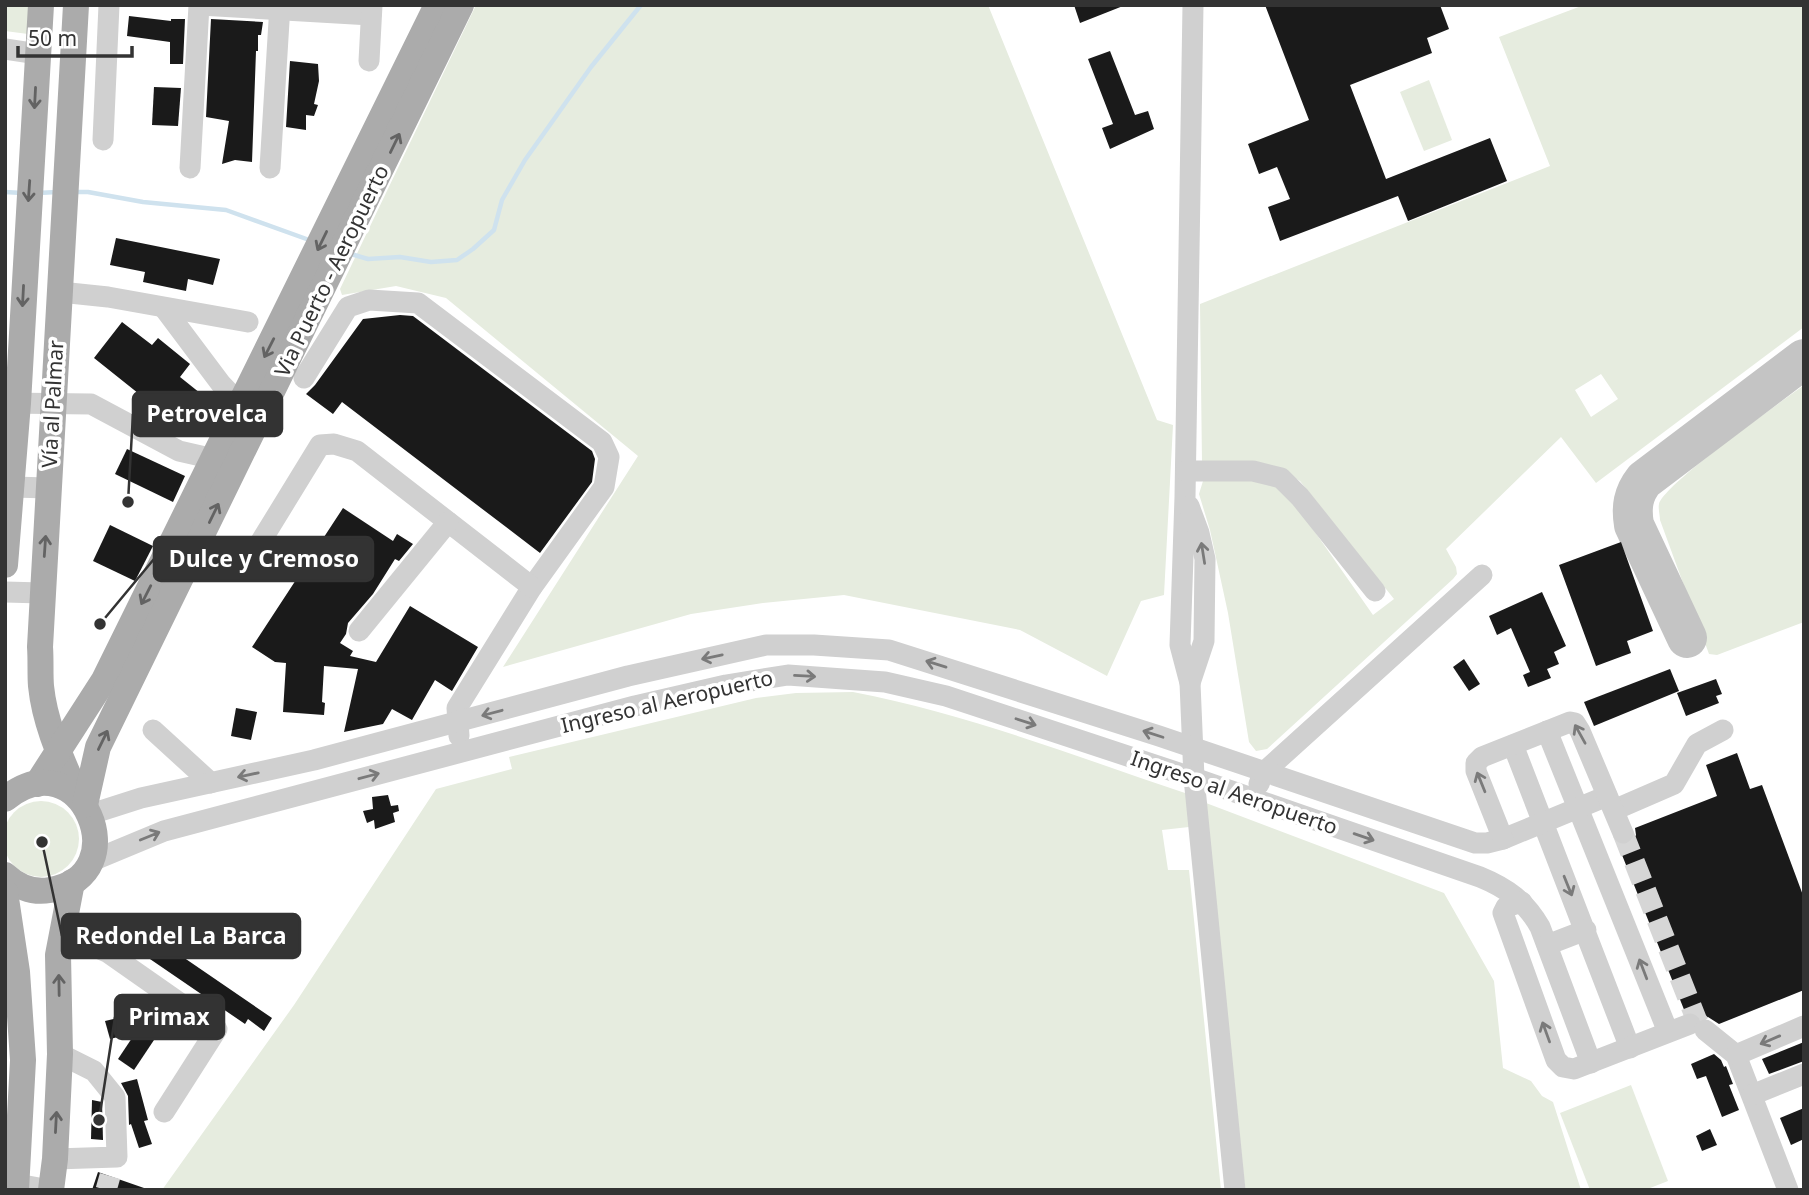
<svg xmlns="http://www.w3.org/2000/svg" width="1809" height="1195" viewBox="0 0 1809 1195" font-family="'Noto Sans',sans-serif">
<rect width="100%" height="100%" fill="#fff"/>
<!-- green -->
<g fill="#e6ecdf" fill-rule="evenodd">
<polygon points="5,5 29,5 28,34 5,31"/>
<polygon points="476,5 988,5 1157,420 1173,425 1164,595 1141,601 1107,676 1020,630 844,595 763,603 691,614 503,667 638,456 446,298 396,286 342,295 340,289"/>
<path d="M1584 5H1804V327L1596 483 1561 437 1446 549 1456 567 1457 574 1453 579 1267 749 1256 751 1249 742 1228 613 1210 530 1199 494 1203 481 1256 480 1276 487 1294 502 1373 615 1394 599 1300 481 1273 466 1202 463 1200 304 1550 166 1499 37ZM1601 374 1618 399 1591 417 1575 390Z"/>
<polygon points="1429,80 1452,140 1424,151 1400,92"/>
<path d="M1804 385V622L1717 655 1709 654 1660 520C1660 516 1658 508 1659 504 1665 483 1780 403 1804 385Z"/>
<path d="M853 692C968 714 1077 757 1188 794L1189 827 1162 830 1168 870H1189L1221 1190H162L294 1005 436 789 512 769 509 757 756 698 796 693Z"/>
<circle cx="41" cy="839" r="38"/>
<polygon points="1206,803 1444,893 1494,981 1503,1068 1531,1081 1542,1096 1553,1102 1581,1190 1245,1190"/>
<polygon points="1631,1085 1668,1181 1645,1190 1590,1190 1560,1113"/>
</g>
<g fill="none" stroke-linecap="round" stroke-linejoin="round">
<!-- stream -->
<g stroke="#cfe2ee" stroke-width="4.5">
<polyline points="5,192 22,193"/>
<polyline points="73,192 88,192 143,202 226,210 312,241"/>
<polyline points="38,193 57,192"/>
<polyline points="351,254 368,259 400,257 431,262 457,260 473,249 494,230 502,200 525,160 591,67 641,5"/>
</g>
<!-- taxiway -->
<path stroke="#c4c4c4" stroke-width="40" d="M1687 638 1634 525C1631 507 1633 494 1644 480L1804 359"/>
</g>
<!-- building -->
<g fill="#1a1a1a">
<polygon points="1074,5 1123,5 1123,6 1080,23"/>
<polygon points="1265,5 1440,5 1449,29 1427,38 1432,53 1350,85 1386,179 1490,138 1507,181 1408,221 1398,196 1280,241 1268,207 1290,199 1277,167 1259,174 1248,144 1309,120"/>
<polygon points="129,16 171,21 171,19 185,19 183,64 170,64 170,42 127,36"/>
<polygon points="211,19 263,22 261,35 258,35 258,51 256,51 252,162 235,160 222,164 229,121 206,117"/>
<polygon points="1110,51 1135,115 1148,111 1154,129 1110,149 1102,128 1113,124 1088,59"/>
<polygon points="290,61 318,64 319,81 314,104 318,105 314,116 306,115 306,130 286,127"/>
<polygon points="154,87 181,88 178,126 152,125"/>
<polygon points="116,238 220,259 213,285 188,279 186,291 143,282 145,272 110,265"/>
<polygon points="400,315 413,316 592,451 595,459 592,482 540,553 342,402 333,414 306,394 315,385 363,319"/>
<polygon points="122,322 152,345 158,338 190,364 180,377 220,409 219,411 183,429 94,358"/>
<polygon points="127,449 185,476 173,502 115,474"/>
<polygon points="343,508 393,541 397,534 413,544 399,561 395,559 373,594 348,623 346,634 340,643 353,651 350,656 376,662 410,606 478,647 452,691 435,680 412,720 392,709 383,724 344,732 358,669 324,666 322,702 325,703 324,715 283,712 286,663 275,662 252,647"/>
<polygon points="110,525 153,546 135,581 93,561"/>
<polygon points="1621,542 1653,631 1627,641 1631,653 1596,666 1559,565"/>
<polygon points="1542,592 1566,646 1554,652 1559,664 1547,669 1551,678 1528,687 1523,675 1530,672 1511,628 1497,635 1489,616"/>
<polygon points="1464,659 1480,684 1469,691 1453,667"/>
<polygon points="1670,669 1679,691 1594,726 1584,702"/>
<polygon points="1716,679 1722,694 1716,696 1719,703 1686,716 1677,693"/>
<polygon points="236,708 257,712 251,740 231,736"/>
<polygon points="1737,753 1750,789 1762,785 1804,898 1804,990 1719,1024 1708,1017 1701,1018 1693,1011 1685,1012 1618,845 1627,845 1633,841 1636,835 1635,828 1717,796 1706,765"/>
<polygon points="388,795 391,806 398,805 399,811 393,813 395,822 375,829 374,820 367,823 363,811 373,809 372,797"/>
<polygon points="142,929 272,1018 264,1031 248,1019 245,1024 128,944"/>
<polygon points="156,1002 172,1013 134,1070 118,1059"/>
<polygon points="122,1017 126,1035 110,1039 105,1021"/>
<polygon points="1804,1042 1804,1061 1769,1074 1762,1059"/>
<polygon points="1714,1054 1721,1060 1724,1067 1726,1066 1733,1084 1729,1085 1739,1110 1722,1117 1706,1076 1697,1079 1691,1064"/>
<polygon points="137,1079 148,1120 144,1121 152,1144 139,1148 131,1124 129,1125 128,1096 121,1083"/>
<polygon points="92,1100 102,1102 103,1140 91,1139"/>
<polygon points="1804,1108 1804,1139 1791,1145 1780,1118"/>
<polygon points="1710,1129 1717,1145 1702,1151 1696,1136"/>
<polygon points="98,1172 144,1188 144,1190 92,1190"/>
</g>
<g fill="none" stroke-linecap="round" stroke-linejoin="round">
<!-- minor-tunnel -->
<g stroke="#d6d6d6" stroke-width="21" stroke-dasharray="21 10" stroke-linecap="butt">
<polyline points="1623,833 1697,1021 1705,1030"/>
<polyline points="106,1190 110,1176"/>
</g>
<!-- minor -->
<g stroke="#d0d0d0" stroke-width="21">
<polyline points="200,5 371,15"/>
<polyline points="1193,5 1185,497 1180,645 1190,683 1194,778 1235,1190"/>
<polyline points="5,49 38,54"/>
<polyline points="369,61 372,5"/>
<polyline points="103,140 109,5"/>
<polyline points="190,168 199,5"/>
<polyline points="270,168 280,5"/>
<polyline points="60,292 108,297 248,322"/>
<polyline points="164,308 221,384 241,405"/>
<polyline points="304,378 348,307 369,300 418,303 602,442 609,457 604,487 532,587 457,708 459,736"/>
<polyline points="5,403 91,404 179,451 214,459"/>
<polyline points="1186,471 1253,471 1281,478 1300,497 1375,591"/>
<polyline points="13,487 48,488"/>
<polyline points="1189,506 1199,533 1205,559 1204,641 1190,683"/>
<polyline points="244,569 320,445 334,444 357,451 532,587"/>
<polyline points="5,592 42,593"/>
<polyline points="359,631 448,522"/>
<polyline points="153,730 211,783"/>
<polyline points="1547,731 1668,1032"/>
<polyline points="1513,745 1630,1048"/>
<polyline points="1259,784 1263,773 1482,575"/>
<polyline points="1614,810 1674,784 1697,744 1723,730"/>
<polyline points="91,814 141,798 314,760 628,676 766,645 814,645 889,650 1159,736 1475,843 1487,843 1503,839 1607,796"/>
<polyline points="1503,839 1476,771 1476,763 1482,757 1570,722 1575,723 1580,731 1623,833"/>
<path d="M88 865 99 858 164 831 635 706 726 685 788 675 885 682 946 696 1194 778 1480 877C1507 888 1526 902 1540 927L1591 1063"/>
<polyline points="1522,902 1506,907 1503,913 1556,1060 1563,1067 1574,1069 1690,1024"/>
<polyline points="61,932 107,952 217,1029 164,1112"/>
<polyline points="1547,945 1586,930"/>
<polyline points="1705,1030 1736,1055 1788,1190"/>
<polyline points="1736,1055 1804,1026"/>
<polyline points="1752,1095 1804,1074"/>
<polyline points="55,1159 117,1157 115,1097 94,1071 60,1054"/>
<polyline points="17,1184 50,1190"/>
</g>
<!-- major -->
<g stroke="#ababab" stroke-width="26">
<path d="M76 5 40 647C41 660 40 674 41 686 45 726 63 762 78 797"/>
<polyline points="5,565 18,403 41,5"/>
<polyline points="37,784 104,680 437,5"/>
<path d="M5 799C81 736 139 876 50 890 33 893 18 887 5 875"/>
<polyline points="85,805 98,747 461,5"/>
<polyline points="5,892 17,972 23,1060 16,1190"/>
<polyline points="51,1190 55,1159 60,1054 58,955 72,882"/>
</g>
</g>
<!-- one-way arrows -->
<defs><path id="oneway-shaft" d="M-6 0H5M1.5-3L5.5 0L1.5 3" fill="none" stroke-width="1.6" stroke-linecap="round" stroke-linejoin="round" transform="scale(1.75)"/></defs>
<g stroke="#636363">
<use href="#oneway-shaft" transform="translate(35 98) rotate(93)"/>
<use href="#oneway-shaft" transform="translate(395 143) rotate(-64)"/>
<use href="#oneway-shaft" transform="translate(29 191) rotate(94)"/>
<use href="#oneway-shaft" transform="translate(322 241) rotate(116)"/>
<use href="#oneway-shaft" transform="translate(23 296) rotate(93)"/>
<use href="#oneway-shaft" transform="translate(269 348) rotate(117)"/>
<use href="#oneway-shaft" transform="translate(214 513) rotate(-64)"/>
<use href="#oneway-shaft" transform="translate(45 546) rotate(-86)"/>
<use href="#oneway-shaft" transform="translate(146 595) rotate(117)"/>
<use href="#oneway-shaft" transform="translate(103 740) rotate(-64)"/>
<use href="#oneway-shaft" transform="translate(59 985) rotate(-91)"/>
<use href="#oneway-shaft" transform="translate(56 1122) rotate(-87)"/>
</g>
<g stroke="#7a7a7a">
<use href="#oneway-shaft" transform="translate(1203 553) rotate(-99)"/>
<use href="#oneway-shaft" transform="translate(712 657) rotate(168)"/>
<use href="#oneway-shaft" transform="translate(936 664) rotate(-163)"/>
<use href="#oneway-shaft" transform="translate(805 676) rotate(3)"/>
<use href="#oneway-shaft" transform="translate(492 713) rotate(165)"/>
<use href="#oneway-shaft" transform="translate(1026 722) rotate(18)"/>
<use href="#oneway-shaft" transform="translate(1153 734) rotate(-162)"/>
<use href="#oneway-shaft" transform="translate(1580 734) rotate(-119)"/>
<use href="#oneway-shaft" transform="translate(248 775) rotate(168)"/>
<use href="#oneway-shaft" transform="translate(369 776) rotate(-15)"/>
<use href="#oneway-shaft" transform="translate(1481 782) rotate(-112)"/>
<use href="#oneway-shaft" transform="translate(150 836) rotate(-22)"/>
<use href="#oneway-shaft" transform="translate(1364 837) rotate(19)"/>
<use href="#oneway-shaft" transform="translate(1568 886) rotate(68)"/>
<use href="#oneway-shaft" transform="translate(1643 969) rotate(-111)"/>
<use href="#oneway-shaft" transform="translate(1546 1032) rotate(-110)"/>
<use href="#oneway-shaft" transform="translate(1770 1040) rotate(157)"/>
</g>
<g text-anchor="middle" stroke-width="7" stroke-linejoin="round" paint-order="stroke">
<!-- street labels -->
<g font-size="21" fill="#333" stroke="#fff">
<text transform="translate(332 271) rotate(-64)" y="7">Via Puerto - Aeropuerto</text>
<text transform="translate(53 404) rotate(-87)" y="7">Vía al Palmar</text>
<text transform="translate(667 702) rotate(-13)" y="7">Ingreso al Aeropuerto</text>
<text transform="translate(1234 793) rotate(19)" y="7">Ingreso al Aeropuerto</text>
</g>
</g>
<!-- callouts -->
<path fill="none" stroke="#333" stroke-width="2.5" d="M128 502L133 414M100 624L154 559M42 842L62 936M99 1120L115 1017"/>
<g fill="#333" stroke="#fff" stroke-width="2.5">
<circle cx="128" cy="502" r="7"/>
<circle cx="100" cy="624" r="7"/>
<circle cx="42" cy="842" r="7"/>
<circle cx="99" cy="1120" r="7"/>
</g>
<g fill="#333" stroke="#333" stroke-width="2.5">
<rect x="133" y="392" width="149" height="44" rx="7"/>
<rect x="154" y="537" width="219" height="44" rx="7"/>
<rect x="62" y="914" width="238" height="44" rx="7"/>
<rect x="115" y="995" width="109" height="44" rx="7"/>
</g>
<g font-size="23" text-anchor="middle" font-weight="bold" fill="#fff">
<text x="207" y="422">Petrovelca</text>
<text x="264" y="567">Dulce y Cremoso</text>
<text x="181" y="944">Redondel La Barca</text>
<text x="169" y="1025">Primax</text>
</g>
<!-- border -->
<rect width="1809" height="1195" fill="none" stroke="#333333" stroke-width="14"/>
<!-- scale -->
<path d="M18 46v10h114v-10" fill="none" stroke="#333333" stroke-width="3.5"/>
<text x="28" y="46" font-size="21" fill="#333333" stroke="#ffffff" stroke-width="5" paint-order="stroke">50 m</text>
</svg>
